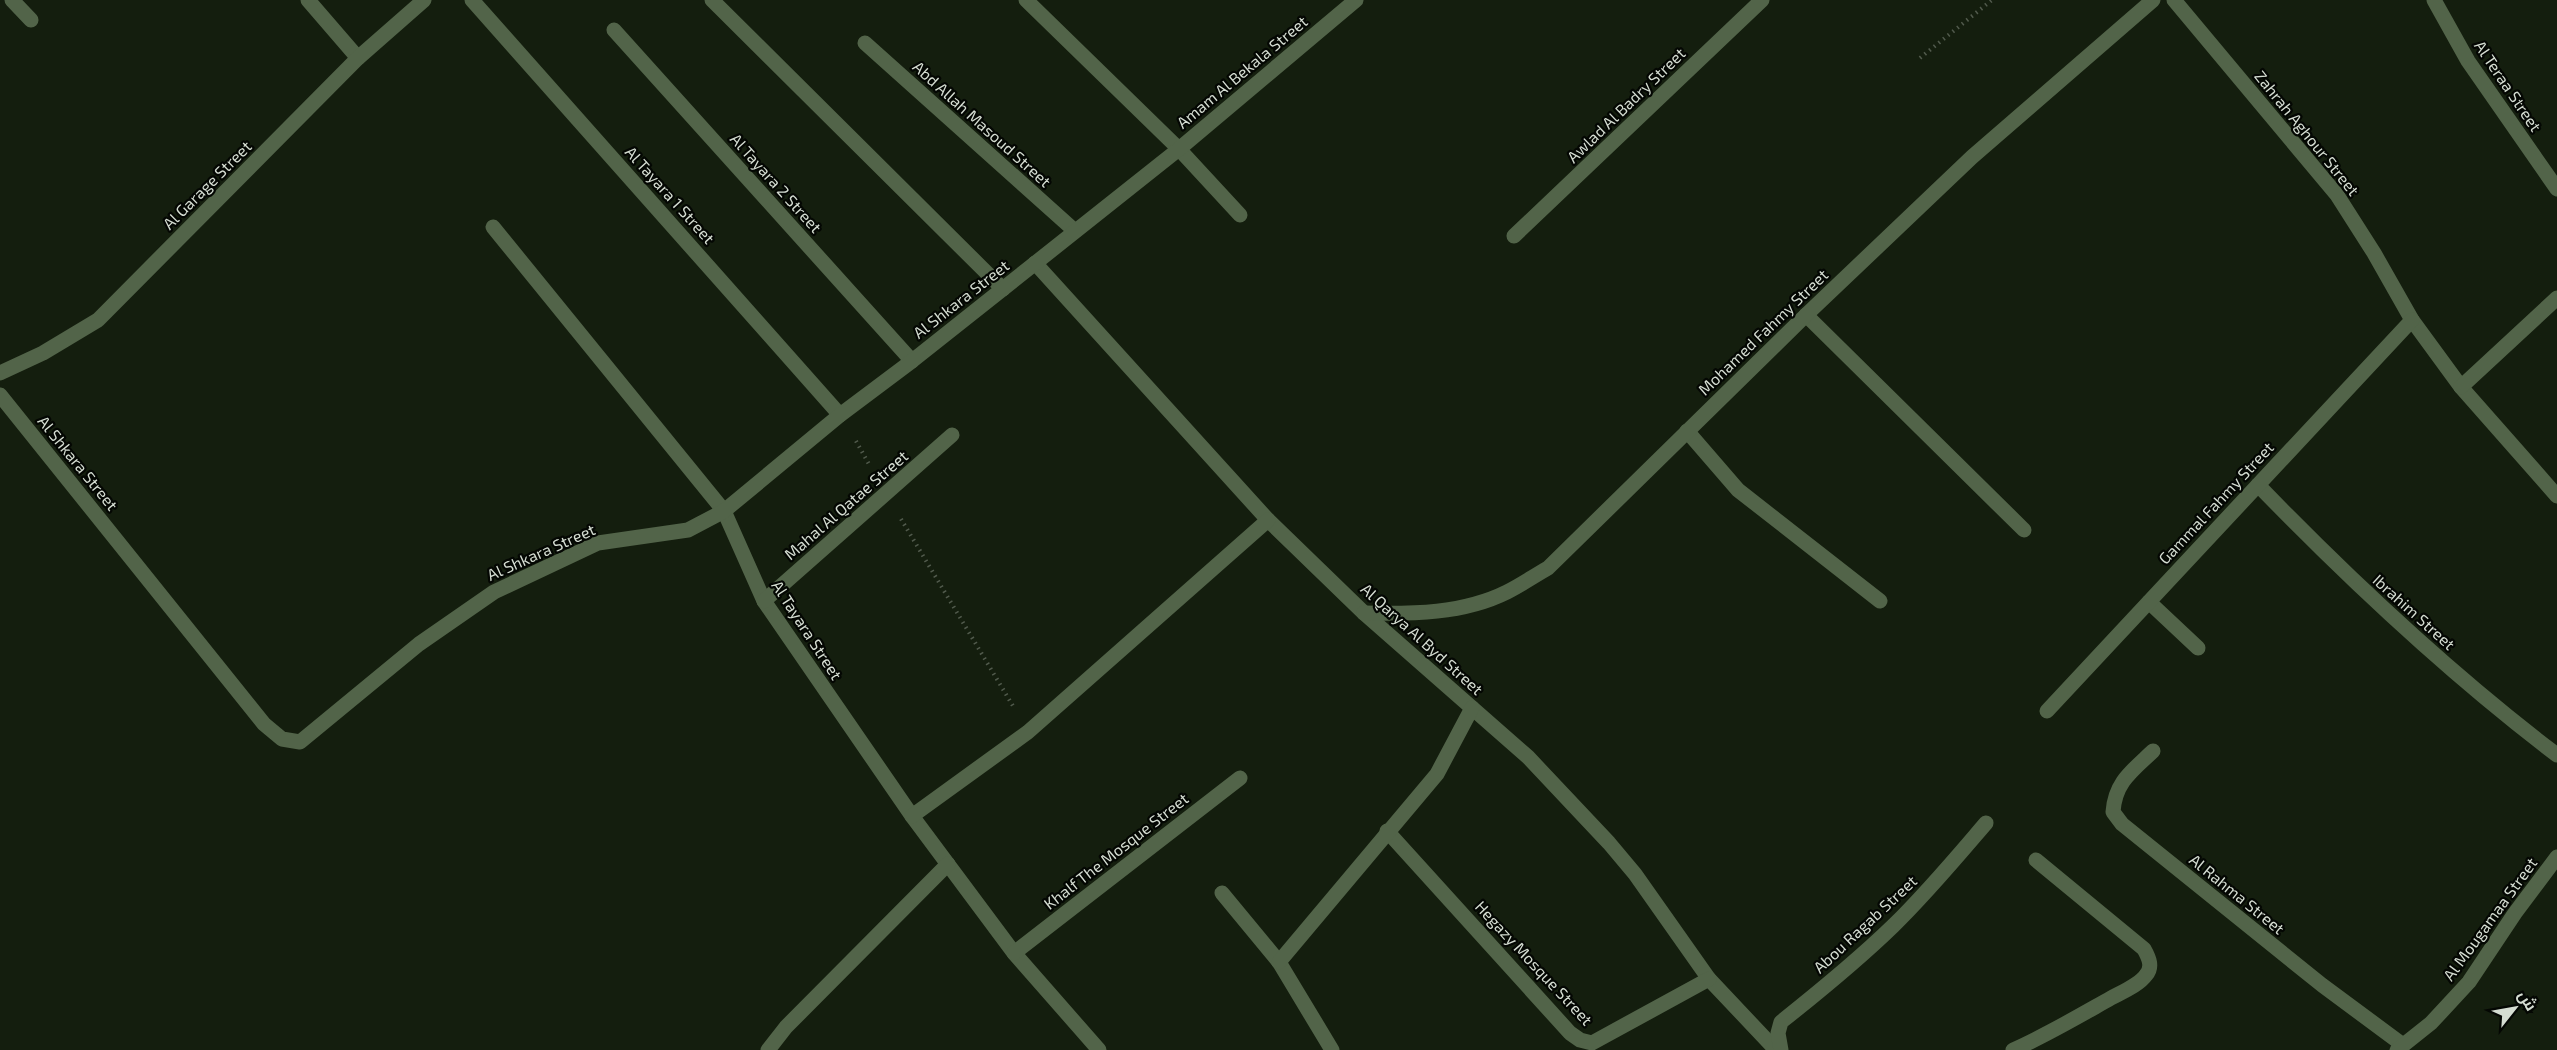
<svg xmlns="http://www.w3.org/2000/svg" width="2557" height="1050" viewBox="0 0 2557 1050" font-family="'Exo 2',Cairo,sans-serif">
<rect width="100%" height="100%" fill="#141e0e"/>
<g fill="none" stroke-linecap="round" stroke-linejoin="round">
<!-- path -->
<g stroke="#515a4c" stroke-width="4" stroke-dasharray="1.5 4.5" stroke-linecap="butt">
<polyline points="1920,58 1992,0"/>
<polyline points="856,441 870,466"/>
<polyline points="901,519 1013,706"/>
</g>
<!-- minor -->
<g stroke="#526449" stroke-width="15">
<polyline points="12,0 31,20"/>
<polyline points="308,0 358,58"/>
<polyline points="472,0 840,415"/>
<polyline points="712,0 1003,289"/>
<polyline points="1026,0 1179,149 1240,215"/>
<polyline points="2174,0 2337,195 2374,253 2412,320 2461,387 2557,496"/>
<polyline points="2434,0 2468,61 2557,189"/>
<polyline points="614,30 912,361"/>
<polyline points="865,43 1075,231"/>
<polyline points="493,227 724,511 764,601 912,816 1014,953 1099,1050"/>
<polyline points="1514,236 1762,0"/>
<polyline points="1035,263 1268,520 1364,613 1528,757 1609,843 1635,874 1709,979 1776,1050"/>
<polyline points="1806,315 2024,530"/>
<polyline points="0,373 43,353 98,320 358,58 424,0"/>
<polyline points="2461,387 2557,298"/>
<polyline points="0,395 264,724 282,739 300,742 419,644 494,592 598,543 688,530 724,511 840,415 912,361 1179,149 1356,0"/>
<polyline points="1687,431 1738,490 1880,601"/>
<path d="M2258 485C2352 582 2449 673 2557 755"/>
<polyline points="764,601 952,435"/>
<polyline points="2149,602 2198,648"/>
<path d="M1364 613C1412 614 1463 614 1507 592 1521 585 1534 576 1548 568L1806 315 1972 157 2153 0"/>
<polyline points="2047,711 2412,320"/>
<path d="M2153 751C2132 771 2115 782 2113 812L2122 824 2322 985 2403 1045"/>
<polyline points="912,816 1028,732 1268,520"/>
<polyline points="1387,831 1570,1033 1580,1040 1592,1043 1709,979"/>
<polyline points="1222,893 1279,962 1332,1050"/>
<polyline points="1014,953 1240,778"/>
<polyline points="1279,962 1437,774 1472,708"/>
<polyline points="768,1050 786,1027 948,864"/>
<path d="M1781 1050 1778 1033 1781 1022C1820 991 1858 960 1893 926 1926 894 1956 858 1986 823"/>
<path d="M2013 1050C2047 1035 2079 1016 2111 998 2122 992 2139 985 2146 975 2153 967 2149 958 2144 949L2036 860"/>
<polyline points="2397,1050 2431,1023 2469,982 2515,913 2557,857"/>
</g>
</g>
<g text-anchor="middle" stroke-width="4.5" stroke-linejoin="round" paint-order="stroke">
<!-- street labels -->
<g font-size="16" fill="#d5ddd2" stroke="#040703">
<text transform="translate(1242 72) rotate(-40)" y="6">Amam Al Bekala Street</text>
<text transform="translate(2508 86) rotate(56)" y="6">Al Teraa Street</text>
<text transform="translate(1626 105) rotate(-44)" y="6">Awlad Al Badry Street</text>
<text transform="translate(982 124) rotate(42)" y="6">Abd Allah Masoud Street</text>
<text transform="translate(2307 133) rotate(51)" y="6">Zahrah Aghour Street</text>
<text transform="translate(776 183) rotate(48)" y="6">Al Tayara 2 Street</text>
<text transform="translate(207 185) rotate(-45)" y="6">Al Garage Street</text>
<text transform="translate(670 195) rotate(48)" y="6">Al Tayara 1 Street</text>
<text transform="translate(961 299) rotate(-38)" y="6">Al Shkara Street</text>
<text transform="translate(1763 332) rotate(-44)" y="6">Mohamed Fahmy Street</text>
<text transform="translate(78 463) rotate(51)" y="6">Al Shkara Street</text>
<text transform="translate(2216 503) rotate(-47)" y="6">Gammal Fahmy Street</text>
<text transform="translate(846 505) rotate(-41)" y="6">Mahal Al Qatae Street</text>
<text transform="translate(541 552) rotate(-24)" y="6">Al Shkara Street</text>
<text transform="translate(2414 612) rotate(42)" y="6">Ibrahim Street</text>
<text transform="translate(807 630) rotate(57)" y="6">Al Tayara Street</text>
<text transform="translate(1422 639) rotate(42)" y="6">Al Qarya Al Byd Street</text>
<text transform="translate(1116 851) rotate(-38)" y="6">Khalf The Mosque Street</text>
<text transform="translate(2237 894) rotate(39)" y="6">Al Rahma Street</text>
<text transform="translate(2490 919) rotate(-54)" y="6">Al Mougamaa Street</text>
<text transform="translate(1865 924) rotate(-43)" y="6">Abou Ragab Street</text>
<text transform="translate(1534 963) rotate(47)" y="6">Hegazy Mosque Street</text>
</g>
</g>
<!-- north arrow -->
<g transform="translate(2515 1008) rotate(59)" stroke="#040703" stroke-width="4.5" paint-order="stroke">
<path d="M0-4.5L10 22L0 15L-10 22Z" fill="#d5ddd2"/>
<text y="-9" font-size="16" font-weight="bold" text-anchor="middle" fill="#d5ddd2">ش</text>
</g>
</svg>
